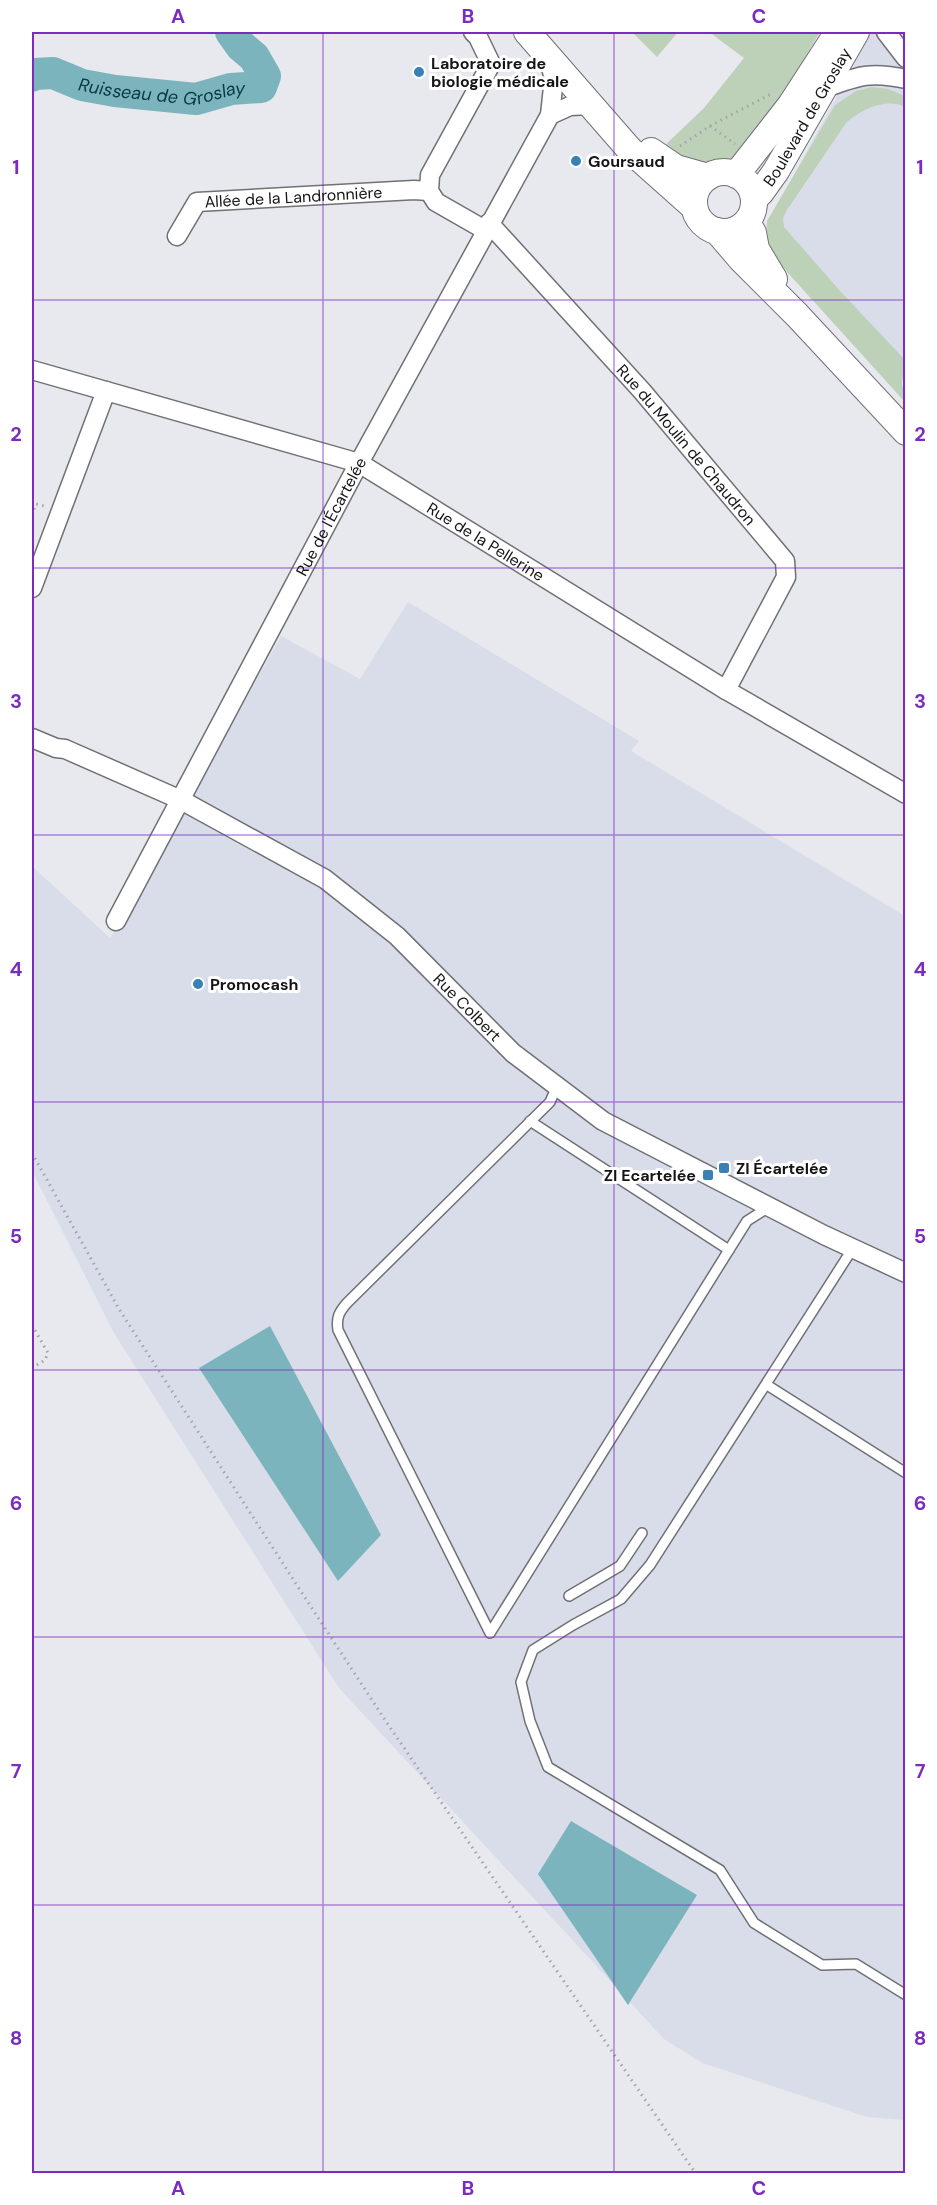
<svg xmlns="http://www.w3.org/2000/svg" width="937" height="2205" viewBox="0 0 937 2205" font-family="'DM Sans',sans-serif">
<rect width="100%" height="100%" fill="#e7e9ee"/>
<!-- built -->
<g fill="#d9dde9">
<polygon points="872,32 905,32 905,383 766,226"/>
<polygon points="408,602 639,741 631,751 905,916 905,2120 867,2117 702,2063 664,2039 339,1688 114,1333 32,1171 32,866 110,938 176,825 281,636 360,679"/>
</g>
<!-- green -->
<g fill="#bdd1b8">
<polygon points="632,32 678,32 657,57"/>
<polygon points="709,32 820,32 770,118 742,154 721,162 704,166 660,150 704,108 744,58"/>
<path d="M872 87 888 89 905 96V107C887 97 860 110 846 123L787 210 783 218 784 227 841 292 905 360C905 368 903 374 902 381 902 387 905 394 905 402L778 262C769 247 765 238 767 221L835 105 856 91Z"/>
</g>
<!-- water -->
<g fill="#7cb4bd">
<polygon points="270,1326 381,1535 338,1581 199,1368"/>
<polygon points="571,1821 697,1895 628,2005 538,1874"/>
</g>
<g fill="none" stroke-linecap="round" stroke-linejoin="round">
<!-- river -->
<path stroke="#7cb4bd" stroke-width="32" id="s1" d="M32 76 35 74 53 73 82 85 115 91 196 99 231 89 261 87 265 76 254 57 241 46 231 32"/>
<!-- lane casing -->
<g stroke="#707175" stroke-width="12">
<g id="lane">
<path d="M557 1086 550 1102 347 1303C339 1312 336 1318 338 1330L490 1633 747 1221 769 1207"/>
<polyline points="530,1121 729,1250"/>
<polyline points="853,1248 650,1565 621,1599 573,1625 533,1650 521,1682 530,1721 548,1767 720,1870 754,1923 822,1965 856,1964 906,1995"/>
<polyline points="767,1385 906,1473"/>
<polyline points="569,1596 620,1566 642,1533"/>
</g>
</g>
<!-- street casing -->
<g stroke="#707175" stroke-width="21">
<g id="street">
<polyline points="473,32 478,37 491,64 430,175 429,191 436,202 485,230"/>
<polyline points="886,32 906,58"/>
<path d="M825 88C858 76 870 71 906 79"/>
<polyline points="550,115 570,106 592,105"/>
<path id="s2" d="M489 223 642 391 785 561 786 577 726 690"/>
<path id="s3" d="M177 236 197 202 414 190 429 191"/>
<path id="s4" d="M32 370 359 463 726 690 906 794"/>
<polyline points="32,588 106,391"/>
<path id="s5" d="M32 738 56 748 65 749 181 800 325 879 397 936 513 1053 603 1121 824 1235 906 1273"/>
<path id="s6" d="M116 921 359 463 550 115 554 78 548 58"/>
</g>
</g>
<!-- secondary casing -->
<g stroke="#707175" stroke-width="28">
<g id="secondary">
<polyline points="527,32 630,150 694,207"/>
<polyline points="651,151 676,168 708,177"/>
<circle cx="724" cy="202" r="30"/>
<polyline points="736,175 790,106 838,32"/>
<path id="s7" d="M754 199 761 192 776 171 856 32"/>
<polyline points="747,222 753,233 756,249 774,279"/>
<polyline points="717,231 741,259 797,315 906,432"/>
</g>
</g>
<!-- path -->
<g stroke="#a4a5a9" stroke-width="3" stroke-dasharray="1.5 4.5" stroke-linecap="butt">
<polyline points="710,126 735,144"/>
<polyline points="680,146 710,126 771,94"/>
<polyline points="32,515 36,504 44,506"/>
<polyline points="32,1153 119,1309 300,1590 387,1723 696,2174"/>
<polyline points="32,1325 48,1353 45,1360 32,1368"/>
</g>
<!-- lane -->
<use href="#lane" stroke="#fff" stroke-width="9"/>
<!-- street -->
<use href="#street" stroke="#fff" stroke-width="18"/>
<!-- secondary -->
<use href="#secondary" stroke="#fff" stroke-width="26"/>
</g>
<!-- grid -->
<path fill="none" stroke="#7b2cbf" stroke-width="1.5" stroke-opacity="0.55" d="M323 32V2174M614 32V2174M32 300H906M32 568H906M32 835H906M32 1102H906M32 1370H906M32 1637H906M32 1905H906"/>
<!-- markers -->
<g fill="#3880b5" stroke="#fff" stroke-width="2">
<circle cx="419" cy="72" r="6"/>
<circle cx="576" cy="161" r="6"/>
<circle cx="198" cy="984" r="6"/>
<rect x="718" y="1162" width="12" height="12" rx="3"/>
<rect x="702" y="1169" width="12" height="12" rx="3"/>
</g>
<g text-anchor="middle" stroke-width="6" stroke-linejoin="round" paint-order="stroke">
<!-- poi labels -->
<g font-size="16" font-weight="bold" fill="#151517" stroke="#fff" text-anchor="start">
<text x="431" y="69">Laboratoire de<tspan x="431" dy="18">biologie médicale</tspan></text>
<text x="588" y="167">Goursaud</text>
<text x="210" y="990">Promocash</text>
<text x="736" y="1174">ZI Écartelée</text>
<text x="696" y="1181" text-anchor="end">ZI Ecartelée</text>
</g>
<!-- street labels -->
<g font-size="16" fill="#151517" stroke="#fff">
<text dy="6" stroke="none"><textPath href="#s7" startOffset="98">Boulevard de Groslay</textPath></text>
<text dy="6" stroke="none"><textPath href="#s3" startOffset="136">Allée de la Landronnière</textPath></text>
<text dy="6" stroke="none"><textPath href="#s2" startOffset="297">Rue du Moulin de Chaudron</textPath></text>
<text dy="6" stroke="none"><textPath href="#s6" startOffset="458">Rue de l'Écartelée</textPath></text>
<text dy="6" stroke="none"><textPath href="#s4" startOffset="489">Rue de la Pellerine</textPath></text>
<text dy="6" stroke="none"><textPath href="#s5" startOffset="518">Rue Colbert</textPath></text>
</g>
<!-- water labels -->
<g font-size="18" font-style="italic" fill="#043b43" stroke="#fff">
<text dy="6" stroke="none"><textPath href="#s1" startOffset="134">Ruisseau de Groslay</textPath></text>
</g>
</g>
<!-- border -->
<rect width="937" height="2205" fill="none" stroke="#ffffff" stroke-width="66"/>
<rect x="33" y="33" width="871" height="2139" fill="none" stroke="#7b2cbf" stroke-width="2"/>
<g font-size="20" text-anchor="middle" font-weight="bold" fill="#7b2cbf">
<text x="178" y="23">A</text>
<text x="468" y="23">B</text>
<text x="759" y="23">C</text>
<text x="16" y="174">1</text>
<text x="920" y="174">1</text>
<text x="16" y="441">2</text>
<text x="920" y="441">2</text>
<text x="16" y="708">3</text>
<text x="920" y="708">3</text>
<text x="16" y="976">4</text>
<text x="920" y="976">4</text>
<text x="16" y="1243">5</text>
<text x="920" y="1243">5</text>
<text x="16" y="1510">6</text>
<text x="920" y="1510">6</text>
<text x="16" y="1778">7</text>
<text x="920" y="1778">7</text>
<text x="16" y="2045">8</text>
<text x="920" y="2045">8</text>
<text x="178" y="2195">A</text>
<text x="468" y="2195">B</text>
<text x="759" y="2195">C</text>
</g>
</svg>
